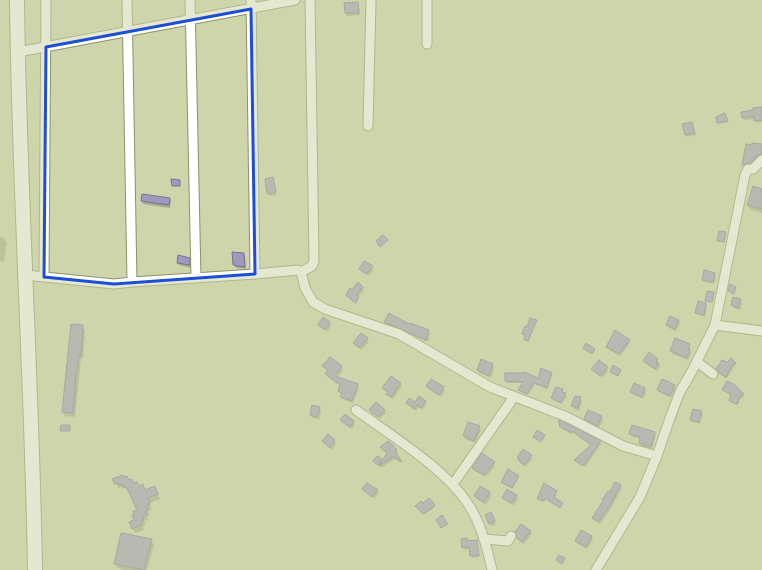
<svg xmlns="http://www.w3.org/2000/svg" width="762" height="570" viewBox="0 0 762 570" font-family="'Varela Round',sans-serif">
<rect width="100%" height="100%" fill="#ced5aa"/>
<!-- shadow -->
<g fill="#0003">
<polygon points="357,3 359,6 360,15 347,16 346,13"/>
<polygon points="762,108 762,122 756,123 755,119 744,120 742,113"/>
<polygon points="725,115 728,122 718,124 717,117"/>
<polygon points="692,123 696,135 687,137 686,134"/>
<polygon points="762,145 762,157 757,157 756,161 752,166 745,167 743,164 753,146"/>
<polygon points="273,178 277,195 270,196 268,193"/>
<polygon points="762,189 762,213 750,209 748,205"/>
<polygon points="143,195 170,198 171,201 170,208 143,204 142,201"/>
<polygon points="0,237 4,238 7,243 4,262 0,260"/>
<polygon points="244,254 245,257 246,269 236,268 234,265"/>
<polygon points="189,258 191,261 191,268 179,265 178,263"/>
<polygon points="372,267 373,270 369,276 361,271 360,269"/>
<polygon points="714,274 716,277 714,284 705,282 703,279"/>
<polygon points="362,287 364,290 358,297 359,299 356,304 349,297 352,291"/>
<polygon points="734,298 740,300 742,303 740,310 733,308 732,305"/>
<polygon points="706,304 707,306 705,317 698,315 696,312"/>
<polygon points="678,321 680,323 676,331 669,328 667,325"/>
<polygon points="385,322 410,325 410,324 429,331 430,334 428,342 387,325"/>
<polygon points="329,323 331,326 327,332 320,325"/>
<polygon points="82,326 85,331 83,359 81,359 75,417 65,416 63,412"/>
<polygon points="615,332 630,343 620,356 608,349 607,347"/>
<polygon points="367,339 369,342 361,350 354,343"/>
<polygon points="689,345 691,353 688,360 673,354 671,351"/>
<polygon points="330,358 342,367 343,370 337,378 357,385 359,388 353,403 343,399 341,397 342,395 339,391 341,387 328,376 326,374 328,371 324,366"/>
<polygon points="657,360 660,367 657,371 646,363 644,361"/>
<polygon points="735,363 736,365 733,368 727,378 721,375 718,369"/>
<polygon points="492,365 494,368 491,378 480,373 478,370"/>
<polygon points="607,368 608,371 602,378 594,371"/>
<polygon points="551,374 552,375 547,389 535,384 528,395 519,390 523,383 507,383 506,381 538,380"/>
<polygon points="400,384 402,386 393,399 389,397 387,394 388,393 383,388"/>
<polygon points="427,386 443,387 445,390 441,397 428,389"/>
<polygon points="674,386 676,389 671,398 660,392 658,390"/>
<polygon points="645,389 646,392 643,399 633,394 632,392"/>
<polygon points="562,390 563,393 567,396 562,404 554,400 552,398"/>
<polygon points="724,390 743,395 744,397 740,400 738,405 732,403 731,401 732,396 725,392"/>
<polygon points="580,398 582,401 579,411 574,409 572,406"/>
<polygon points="425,401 426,404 423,410 418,407 416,411 407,403 416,403"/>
<polygon points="319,408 321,411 319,419 312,418 311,415"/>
<polygon points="371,410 384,410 386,413 380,419"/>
<polygon points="701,412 703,415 700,424 693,422 691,419"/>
<polygon points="601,417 603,420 599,428 587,422 585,419"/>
<polygon points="341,420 354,421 355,424 352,429 343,423"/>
<polygon points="560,426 600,442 601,444 585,467 575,460 591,445 574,433 573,434 561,428"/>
<polygon points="479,427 481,430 476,443 465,439 464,436"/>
<polygon points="654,433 656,435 652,449 641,446 640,443 641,439 632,437 630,434"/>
<polygon points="323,441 334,441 336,444 332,450"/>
<polygon points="391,446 396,450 398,453 396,454 401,463 395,459 381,468 375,462 381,460 382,462 388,454 381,448"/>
<polygon points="531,456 532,459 526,467 520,463 518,457"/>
<polygon points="494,463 495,466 486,477 474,471 473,468"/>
<polygon points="518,477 518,478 513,488 502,482"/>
<polygon points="114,479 129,481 145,491 157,492 160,499 149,503 152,509 148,511 150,515 147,516 148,520 144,521 146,525 143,526 144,530 135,533 130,523 135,521 138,510 129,490 127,491 125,488 122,489 121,487 118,488"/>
<polygon points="615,483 621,486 622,488 611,508 600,524 593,518 610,493"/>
<polygon points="480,488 490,493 491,496 486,505 477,499 475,496"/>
<polygon points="364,489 377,490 379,493 374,499"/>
<polygon points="556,492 554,498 563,503 561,508 545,499 544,502 538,499"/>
<polygon points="516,496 518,498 514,506 505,500 503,498"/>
<polygon points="423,505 434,505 435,507 424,515 418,508"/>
<polygon points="492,516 496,524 491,526 489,523"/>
<polygon points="530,531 532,534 524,544 519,541 518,537"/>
<polygon points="591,537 593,540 587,549 578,544 576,541"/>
<polygon points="466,539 467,541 476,541 480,557 472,558 470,549 465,550 462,540"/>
<polygon points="151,540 154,545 147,570 125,570 118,568 115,564"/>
</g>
<!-- building -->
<g fill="#a098bf" stroke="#797196">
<polygon points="358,2 359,13 345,13 344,3"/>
<polygon points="762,107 762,120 754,121 754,116 742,118 741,112 753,110 753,108"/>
<polygon points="725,113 728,121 717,123 716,117"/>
<polygon points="692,122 695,133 685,135 682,124"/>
<polygon points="752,143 762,144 762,154 756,155 755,158 751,163 742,165 746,144 752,145"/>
<polygon points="273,177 276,192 267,194 265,179"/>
<polygon points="171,179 180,180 180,186 172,186"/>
<polygon points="753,186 762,189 762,209 747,205"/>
<polygon points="142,194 170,198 169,205 141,201"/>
<polygon points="719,231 726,232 724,242 717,241"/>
<polygon points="383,235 388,240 380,247 376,241"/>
<polygon points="232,252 244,253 245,267 233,265"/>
<polygon points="178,255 190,258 190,265 177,263"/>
<polygon points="364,261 373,266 367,274 359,269"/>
<polygon points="704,270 715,273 713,282 702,280"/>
<polygon points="358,282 363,287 357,295 359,296 355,303 346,295 350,288 352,290"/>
<polygon points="730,284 736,287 734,294 728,291"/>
<polygon points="707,291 714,292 712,302 705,301"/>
<polygon points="733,297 741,299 738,308 731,305"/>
<polygon points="698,301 706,303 704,315 695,313"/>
<polygon points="389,313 409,324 410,323 429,330 426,340 384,322"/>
<polygon points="670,316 679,320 675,329 666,325"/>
<polygon points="323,317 330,322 325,330 318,325"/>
<polygon points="530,318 537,320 528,341 524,340 525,335 522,334 525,326 527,327"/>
<polygon points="71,324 83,325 81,356 79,355 76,375 73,413 62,412"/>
<polygon points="615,330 630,340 619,354 606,347"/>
<polygon points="361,333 368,338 359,348 353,343"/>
<polygon points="675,338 690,344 688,349 690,349 687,358 670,351"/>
<polygon points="586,343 595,349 592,354 583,348"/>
<polygon points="649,352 658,359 656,362 659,363 655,369 643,361"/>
<polygon points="330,357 342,366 335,376 358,384 352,401 340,397 342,393 338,391 340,385 325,374 328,370 322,366"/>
<polygon points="731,358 736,363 732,366 726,377 719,373 716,369 722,360 727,362"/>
<polygon points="481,359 493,364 489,376 477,370"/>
<polygon points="599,360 608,367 600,376 591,369"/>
<polygon points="613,365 621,370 618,376 610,372"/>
<polygon points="541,368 552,373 547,388 534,383 527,394 518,390 523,382 505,381 505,373 523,373 524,372 538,378"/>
<polygon points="391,376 401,383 391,397 386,394 388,392 382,388"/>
<polygon points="431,379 444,387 439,395 426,386"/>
<polygon points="662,379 675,385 669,396 657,390"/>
<polygon points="727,381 735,385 744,394 739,398 737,404 729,401 731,394 722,390"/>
<polygon points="634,383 645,388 642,397 630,392"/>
<polygon points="556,387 563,389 562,392 566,393 561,403 551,398"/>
<polygon points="419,396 426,401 421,408 417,405 414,409 406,403 409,398 415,402"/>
<polygon points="575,396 581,397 578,408 571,406"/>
<polygon points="376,402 385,410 378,417 369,410"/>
<polygon points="312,405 320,407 317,417 310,415"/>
<polygon points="693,409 702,411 698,422 690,420"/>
<polygon points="588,410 602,416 597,426 584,419"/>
<polygon points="345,414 354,421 350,427 340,420"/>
<polygon points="559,420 601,441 583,466 574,460 591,445 572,431 571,433 559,426 560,423 558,422"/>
<polygon points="468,422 480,426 474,441 463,436"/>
<polygon points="61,425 70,425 70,431 60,431"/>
<polygon points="632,425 655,432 651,447 639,443 640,437 629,434"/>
<polygon points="537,430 545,435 541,442 533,437"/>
<polygon points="328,434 335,440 330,448 322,441"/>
<polygon points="389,441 391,445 392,444 397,450 395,451 402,462 393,456 379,466 387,453 380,447"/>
<polygon points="523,449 532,455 524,465 518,460 519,458 517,457"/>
<polygon points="482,453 495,462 484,475 472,468"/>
<polygon points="377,456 382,459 378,465 373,461"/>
<polygon points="508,469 519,476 512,488 501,482"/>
<polygon points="123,475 124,477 127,476 129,480 132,479 134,483 137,482 139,486 143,484 145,490 155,486 158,494 148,498 150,504 146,506 148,510 145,511 147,515 142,517 144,520 141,522 142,525 132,529 129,522 134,520 132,516 134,515 133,511 137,510 126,486 123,487 122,484 119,485 118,483 115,484 112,479"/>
<polygon points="615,482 621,485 610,505 598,522 592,518 603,501 602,500 608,491 610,492"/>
<polygon points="367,483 378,490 372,497 362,489"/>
<polygon points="544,483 557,491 554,497 563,503 560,508 545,498 544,501 537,499"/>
<polygon points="480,486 490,492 484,502 474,496"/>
<polygon points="507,489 517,495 512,503 502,498"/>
<polygon points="429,498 435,505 423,514 415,506 421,501 423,503"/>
<polygon points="491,512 495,521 489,524 485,515"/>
<polygon points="442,515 448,524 441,528 436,520"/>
<polygon points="521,524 531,531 522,542 517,538 515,532"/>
<polygon points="581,530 592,536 586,547 575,541"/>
<polygon points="121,533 152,539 144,570 114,564"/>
<polygon points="467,538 467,541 477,540 479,555 470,556 469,547 462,548 461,539"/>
<polygon points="559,555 565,558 562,564 556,560"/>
</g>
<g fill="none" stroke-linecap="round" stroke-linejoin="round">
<!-- street casing -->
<g stroke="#8c926a" stroke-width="11">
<g id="street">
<polyline points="190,0 196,278"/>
<polyline points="251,0 255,274"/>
<polyline points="427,44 427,0"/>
<polyline points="18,52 295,0"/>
<polyline points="368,126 371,0"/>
<polyline points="301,272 312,266 314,261 310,0"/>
<polyline points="25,275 114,284 132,282 127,0"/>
<polyline points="44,277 46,0"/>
<polyline points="132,282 255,274 298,270 301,272 305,288 313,302 325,309 399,334 490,387 567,417 623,446 657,456"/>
<polyline points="715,325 762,331"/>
<polyline points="697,362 713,374"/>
<path d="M356 410C392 436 444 468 468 504 481 523 487 548 492 570"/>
<polyline points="453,484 514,397"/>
<polyline points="484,539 508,541 511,536"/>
<polyline points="596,570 640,497 657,456 670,418 680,392 692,371 715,325 745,175 748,169 753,169 762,160"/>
</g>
</g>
<!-- primary casing -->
<g stroke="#8c926a" stroke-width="16">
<path id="primary" d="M17 0C19 190 32 380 35 570"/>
</g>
<!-- street -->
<use href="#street" stroke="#fff" stroke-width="9"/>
<!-- primary -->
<use href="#primary" stroke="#fff" stroke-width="14"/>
</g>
<!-- marked area -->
<path d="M0 0H762V570H0ZM251 9 255 274 114 284 44 277 46 47Z" fill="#ced5aa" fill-opacity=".55" fill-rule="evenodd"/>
<path fill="none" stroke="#1d4ed8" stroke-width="3" stroke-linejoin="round" d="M251 9 255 274 114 284 44 277 46 47Z"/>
</svg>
